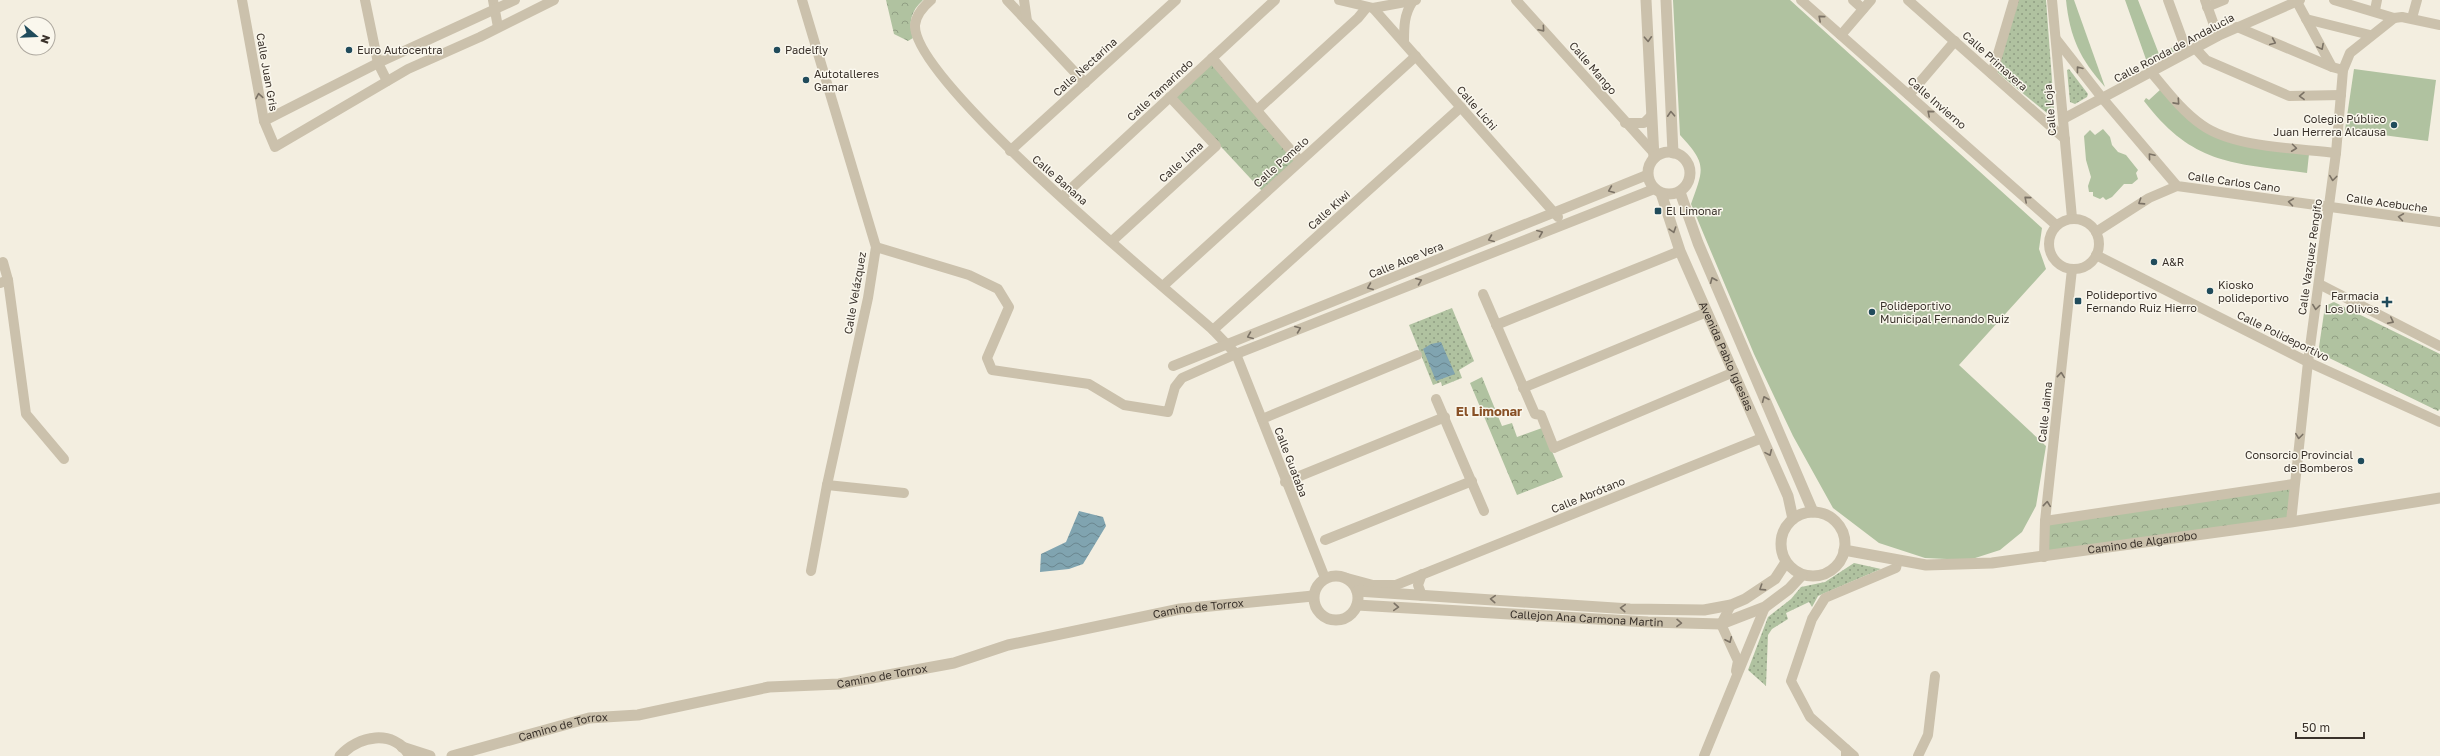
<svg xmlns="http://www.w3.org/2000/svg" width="2440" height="756" viewBox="0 0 2440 756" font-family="'Golos Text',sans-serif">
<defs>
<pattern id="grass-dots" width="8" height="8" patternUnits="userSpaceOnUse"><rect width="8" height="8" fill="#b0c2a0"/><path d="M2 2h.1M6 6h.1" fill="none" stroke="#909e83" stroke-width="1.8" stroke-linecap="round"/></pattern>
<pattern id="forest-crowns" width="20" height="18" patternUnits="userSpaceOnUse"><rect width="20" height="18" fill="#b0c2a0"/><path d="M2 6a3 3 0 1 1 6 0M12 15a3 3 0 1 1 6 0" fill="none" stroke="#909e83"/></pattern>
<pattern id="water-waves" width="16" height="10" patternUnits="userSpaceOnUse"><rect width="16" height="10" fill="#80a4b0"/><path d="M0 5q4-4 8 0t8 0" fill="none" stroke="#6a868f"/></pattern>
</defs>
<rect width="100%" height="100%" fill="#f3eee0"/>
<!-- grass -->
<g fill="url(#grass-dots)">
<polygon points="2018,0 2046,0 2054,107 2053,112 2048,114 1997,72"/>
<polygon points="2069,69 2088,94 2087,97 2075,104 2070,102 2067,70"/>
<polygon points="1452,308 1474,361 1459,370 1462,378 1442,386 1441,382 1433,385 1409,325"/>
<polygon points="1854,563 1881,569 1818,596 1812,607 1809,602 1786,613 1788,619 1772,629 1768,635 1766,686 1748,670 1768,617 1791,599 1801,587 1825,582"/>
</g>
<!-- forest -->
<g fill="url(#forest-crowns)">
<path d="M886 0H923C911 11 908 22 913 38L908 41 894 34Z"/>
<polygon points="1212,63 1297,160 1263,192 1174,96"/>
<polygon points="2334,302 2440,354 2440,409 2438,411 2321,354 2319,347 2325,306"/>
<polygon points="1482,377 1502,426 1512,423 1517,437 1542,428 1563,477 1517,495 1470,383"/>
<polygon points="2291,487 2287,518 2046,555 2047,523"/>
</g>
<!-- garden -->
<g fill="#b0c2a0">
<path d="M1673 0H1790L2042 228 2039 249 2046 269 1959 365 2046 446 2036 506 2022 532 2000 550 1969 560 1925 558 1879 543 1833 508 1793 436 1754 354 1691 204C1704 168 1707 164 1680 135Z"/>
<path d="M2066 0H2074L2105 87C2080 59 2070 38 2066 0Z"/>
<polygon points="2125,0 2138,0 2159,54 2179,44 2181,48 2148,65"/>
<polygon points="2354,69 2436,80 2428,141 2345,130"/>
<path d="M2161 89 2197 126 2309 154 2307 173C2232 163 2193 165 2144 101L2146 98 2149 100Z"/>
<polygon points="2103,129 2110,137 2112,145 2118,152 2126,155 2138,170 2136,173 2138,179 2132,184 2124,184 2112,197 2106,200 2103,197 2100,199 2093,196 2093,192 2089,192 2088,186 2091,177 2086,160 2084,136 2090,130 2095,135"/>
</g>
<!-- water -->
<g fill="url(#water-waves)">
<polygon points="1441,342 1455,374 1436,381 1423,349 1431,344"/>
<polygon points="1079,511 1103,517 1106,526 1083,564 1069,569 1040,572 1041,554 1066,542"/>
</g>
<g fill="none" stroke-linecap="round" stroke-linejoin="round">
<!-- minor -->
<g stroke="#cbc1ac" stroke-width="10">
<polyline points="242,0 264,121 275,147 408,69 480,37 554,0"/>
<polyline points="365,0 378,63 387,81"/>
<polyline points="493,0 498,27"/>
<polyline points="802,0 876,247 868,298 827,485 811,571"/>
<path d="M931 0C924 6 916 15 915 25 912 80 1163 286 1213 330L1236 354 1325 578"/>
<polyline points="1007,0 1085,83"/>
<polyline points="1024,0 1027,21"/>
<polyline points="1339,0 1373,8 1416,0"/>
<polyline points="1516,0 1653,152"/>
<polyline points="1801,0 2056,225"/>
<polyline points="1853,0 1863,9"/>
<polyline points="1908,0 2065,139"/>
<polyline points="2052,0 2072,218"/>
<polyline points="2168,0 2187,52"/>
<polyline points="2205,0 2218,36"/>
<polyline points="2334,0 2394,18 2402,17 2440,25"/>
<polyline points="2297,2 2332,67"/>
<polyline points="2207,7 2224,0"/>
<polyline points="1373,8 1558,217"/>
<polyline points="2375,10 2377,0"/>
<polyline points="2412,18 2417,0"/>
<polyline points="2306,19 2370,35"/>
<polyline points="2237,27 2332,67 2343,70"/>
<polyline points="1841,35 1871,0"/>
<polyline points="2056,39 2103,99 2177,186 2440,222"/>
<path d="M1404 42C1404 27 1404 14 1413 1"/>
<polyline points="2195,48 2206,60 2289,96 2341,95"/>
<polyline points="1212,58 1300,161"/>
<path d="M2151 72C2167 91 2182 111 2202 125 2234 148 2297 148 2336 153"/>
<polyline points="1992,74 2014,0"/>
<polyline points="1909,95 1955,41"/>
<polyline points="1257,110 1358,18 1367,7"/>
<polyline points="2063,119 2218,36 2300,0"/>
<polyline points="264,121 378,63 515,0"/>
<polyline points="1625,123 1644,123 1652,115"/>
<polyline points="1010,151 1176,0"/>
<polyline points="1062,197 1275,0"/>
<circle cx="2074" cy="244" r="25"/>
<polyline points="2096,232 2149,198 2177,186"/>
<polyline points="1112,241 1216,146 1170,97"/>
<polyline points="876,247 969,275 998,289 1009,307 987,358 992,370 1089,384 1124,405 1168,412 1175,387 1182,378 1236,354 1654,189"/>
<polyline points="2096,255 2308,362 2440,422"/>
<polyline points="8,280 26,414 64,459"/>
<polyline points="0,283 8,280 3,262"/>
<polyline points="2319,284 2440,346"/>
<polyline points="1163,286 1416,56"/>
<polyline points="1483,294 1535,414 1541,415 1554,448 1734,372"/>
<polyline points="1496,325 1680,251"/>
<polyline points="1213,330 1461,107"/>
<polyline points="1173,366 1647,175"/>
<polyline points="1523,388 1707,312"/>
<polyline points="1436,399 1484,511"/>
<polyline points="1262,419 1417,355"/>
<polyline points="1285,482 1445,417"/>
<polyline points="827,485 904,493"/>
<polyline points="2045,521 2293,484"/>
<polyline points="2291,522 2308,362 2336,153 2343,70 2350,53 2394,18"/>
<polyline points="1325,540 1472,481"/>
<polyline points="2044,557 2045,521 2072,269"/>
<polyline points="1422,574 1418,585 1422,596"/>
<polyline points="1347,578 1373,585 1396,585 1762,438"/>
<polyline points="1731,605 1721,624 1738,661 1736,671"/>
<polyline points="1846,749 1810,717 1791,681 1812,619 1825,598 1896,568 1898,560"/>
<polyline points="1704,756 1765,607"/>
<polyline points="1846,756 1846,749 1854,756"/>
<polyline points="1918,756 1928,735 1935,676"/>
</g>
<!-- tertiary -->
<g stroke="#cbc1ac" stroke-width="11">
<polyline points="1646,0 1654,158"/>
<polyline points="1666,0 1673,153"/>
<circle cx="1669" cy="173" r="21"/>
<polyline points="1680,192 1698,243 1813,512"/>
<path id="s1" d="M1661 193 1680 251 1788 496 1793 519"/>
<circle cx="1813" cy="544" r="32"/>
<path id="s2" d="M1844 550 1926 565 1992 563 2291 522 2440 498"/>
<circle cx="1336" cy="598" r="22"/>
<polyline points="1357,591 1630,609 1704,610 1731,605 1745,599 1775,579 1786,562"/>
<path id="s3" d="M1357 605 1648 622 1721 624 1765 607 1789 589 1802 575"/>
<polyline points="402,747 430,756"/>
<path d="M340 756C358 736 393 728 410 756"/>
<path id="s4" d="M452 756 589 718 638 715 769 687 839 684 954 663 1008 645 1180 609 1313 596"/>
</g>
</g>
<!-- one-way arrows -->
<defs><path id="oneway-chevron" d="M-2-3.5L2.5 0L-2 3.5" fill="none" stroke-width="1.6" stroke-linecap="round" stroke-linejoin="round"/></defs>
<g stroke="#7b7265">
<use href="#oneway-chevron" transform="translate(1821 18) rotate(-139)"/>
<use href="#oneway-chevron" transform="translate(1542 29) rotate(49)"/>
<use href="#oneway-chevron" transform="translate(1648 39) rotate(87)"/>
<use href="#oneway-chevron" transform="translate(2273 42) rotate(23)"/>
<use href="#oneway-chevron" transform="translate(2321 47) rotate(62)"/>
<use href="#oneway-chevron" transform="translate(2079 69) rotate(-128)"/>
<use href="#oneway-chevron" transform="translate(259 96) rotate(-100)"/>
<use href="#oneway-chevron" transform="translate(2302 96) rotate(179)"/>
<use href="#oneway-chevron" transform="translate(2177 102) rotate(48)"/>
<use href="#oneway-chevron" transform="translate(1930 113) rotate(-139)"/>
<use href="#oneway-chevron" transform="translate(1671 114) rotate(-93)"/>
<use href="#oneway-chevron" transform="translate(2294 148) rotate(7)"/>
<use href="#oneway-chevron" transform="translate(2151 156) rotate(-130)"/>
<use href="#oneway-chevron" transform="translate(2333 178) rotate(97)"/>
<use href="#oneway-chevron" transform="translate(1611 190) rotate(157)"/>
<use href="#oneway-chevron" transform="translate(2027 199) rotate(-139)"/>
<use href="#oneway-chevron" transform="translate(2141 202) rotate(147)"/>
<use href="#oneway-chevron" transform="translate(2291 202) rotate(-172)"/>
<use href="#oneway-chevron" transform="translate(2401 217) rotate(-172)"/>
<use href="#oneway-chevron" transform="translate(1673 230) rotate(72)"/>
<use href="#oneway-chevron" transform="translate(1540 233) rotate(-22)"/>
<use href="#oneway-chevron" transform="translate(1491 239) rotate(158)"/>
<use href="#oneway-chevron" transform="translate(1713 280) rotate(-113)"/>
<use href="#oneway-chevron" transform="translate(1419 281) rotate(-22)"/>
<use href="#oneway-chevron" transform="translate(1370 287) rotate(158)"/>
<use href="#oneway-chevron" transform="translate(2316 307) rotate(98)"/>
<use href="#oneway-chevron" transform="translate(2391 321) rotate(27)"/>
<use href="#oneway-chevron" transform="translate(1298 329) rotate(-22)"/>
<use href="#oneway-chevron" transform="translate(1250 336) rotate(158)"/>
<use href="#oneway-chevron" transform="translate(2061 375) rotate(-84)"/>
<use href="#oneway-chevron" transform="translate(1765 399) rotate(-113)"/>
<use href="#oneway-chevron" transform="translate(2299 436) rotate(97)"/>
<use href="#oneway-chevron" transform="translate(1769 453) rotate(66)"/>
<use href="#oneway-chevron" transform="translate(2047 504) rotate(-84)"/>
<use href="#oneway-chevron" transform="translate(1762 588) rotate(147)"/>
<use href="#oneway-chevron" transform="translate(1493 599) rotate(-176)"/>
<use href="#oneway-chevron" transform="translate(1396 607) rotate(4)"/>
<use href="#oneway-chevron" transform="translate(1623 608) rotate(-176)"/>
<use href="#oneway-chevron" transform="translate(1679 623) rotate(1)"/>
<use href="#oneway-chevron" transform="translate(1729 640) rotate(65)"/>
</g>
<!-- markers -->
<g fill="#204b5b" stroke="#faf7ed" stroke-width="1.5">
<circle cx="349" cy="50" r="4"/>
<circle cx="777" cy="50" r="4"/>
<circle cx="806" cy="80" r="4"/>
<circle cx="2394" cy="125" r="4"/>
<rect x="1654" y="207" width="8" height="8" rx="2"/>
<circle cx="2154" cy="262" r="4"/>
<circle cx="2210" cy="291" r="4"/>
<rect x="2074" y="297" width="8" height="8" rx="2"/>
<path d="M2385 296h4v4h4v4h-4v4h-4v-4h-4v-4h4z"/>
<circle cx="1872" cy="312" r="4"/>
<circle cx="2361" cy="461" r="4"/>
</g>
<g text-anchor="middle" stroke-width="3" stroke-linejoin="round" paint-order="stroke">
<!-- street labels -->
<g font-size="11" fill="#3a322b" stroke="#faf7ed">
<text transform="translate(2174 48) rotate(-28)" y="4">Calle Ronda de Andalucia</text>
<text transform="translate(1995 61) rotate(42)" y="4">Calle Primavera</text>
<text transform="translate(1085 67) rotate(-42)" y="4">Calle Nectarina</text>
<text transform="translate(1593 68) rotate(49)" y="4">Calle Mango</text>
<text transform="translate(267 72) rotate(80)" y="4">Calle Juan Gris</text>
<text transform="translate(1160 90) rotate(-43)" y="4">Calle Tamarindo</text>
<text transform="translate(1937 103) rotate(41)" y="4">Calle Invierno</text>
<text transform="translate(1477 108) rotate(49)" y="4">Calle Lichi</text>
<text transform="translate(2050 110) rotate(-95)" y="4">Calle Loja</text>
<text transform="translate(1181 162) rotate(-42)" y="4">Calle Lima</text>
<text transform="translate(1281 162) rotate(-42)" y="4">Calle Pomelo</text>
<text transform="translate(1060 180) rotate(41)" y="4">Calle Banana</text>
<text transform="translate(2234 182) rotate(8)" y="4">Calle Carlos Cano</text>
<text transform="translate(2387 203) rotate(8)" y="4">Calle Acebuche</text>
<text transform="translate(1329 210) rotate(-42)" y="4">Calle Kiwi</text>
<text transform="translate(2310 257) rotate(-82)" y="4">Calle Vazquez Rengifo</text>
<text transform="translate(1406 260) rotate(-22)" y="4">Calle Aloe Vera</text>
<text transform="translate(855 293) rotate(-80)" y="4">Calle Velázquez</text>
<text transform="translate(2283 336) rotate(26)" y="4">Calle Polideportivo</text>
<text dy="4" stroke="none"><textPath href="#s1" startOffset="176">Avenida Pablo Iglesias</textPath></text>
<text transform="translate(2045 412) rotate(-84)" y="4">Calle Jaima</text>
<text transform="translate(1291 462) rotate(69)" y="4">Calle Guataba</text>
<text transform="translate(1588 495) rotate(-22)" y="4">Calle Abrótano</text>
<text dy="4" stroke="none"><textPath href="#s2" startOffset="301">Camino de Algarrobo</textPath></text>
<text dy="4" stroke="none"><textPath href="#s4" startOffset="763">Camino de Torrox</textPath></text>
<text dy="4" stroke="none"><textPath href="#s3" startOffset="230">Callejon Ana Carmona Martin</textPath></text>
<text dy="4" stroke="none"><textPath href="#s4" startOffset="439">Camino de Torrox</textPath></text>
<text dy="4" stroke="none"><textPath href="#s4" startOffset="115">Camino de Torrox</textPath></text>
</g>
<!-- poi labels -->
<g font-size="11" fill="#3a322b" stroke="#faf7ed" text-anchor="start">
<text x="357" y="54">Euro Autocentra</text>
<text x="785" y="54">Padelfly</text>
<text x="814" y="78">Autotalleres<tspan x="814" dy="13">Gamar</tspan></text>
<text x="2386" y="123" text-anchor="end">Colegio Público<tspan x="2386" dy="13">Juan Herrera Alcausa</tspan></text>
<text x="1666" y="215">El Limonar</text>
<text x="2162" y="266">A&amp;R</text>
<text x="2218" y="289">Kiosko<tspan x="2218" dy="13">polideportivo</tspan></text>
<text x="2086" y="299">Polideportivo<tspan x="2086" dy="13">Fernando Ruiz Hierro</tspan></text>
<text x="2379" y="300" text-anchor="end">Farmacia<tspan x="2379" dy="13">Los Olivos</tspan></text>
<text x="1880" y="310">Polideportivo<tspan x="1880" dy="13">Municipal Fernando Ruiz</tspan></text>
<text x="2353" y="459" text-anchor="end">Consorcio Provincial<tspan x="2353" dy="13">de Bomberos</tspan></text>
</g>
<!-- quarter labels -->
<g font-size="13" font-weight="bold" fill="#885025" stroke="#faf7ed">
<text x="1489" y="416">El Limonar</text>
</g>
</g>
<!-- north arrow -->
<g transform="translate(36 36) rotate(109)"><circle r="19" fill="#faf7ed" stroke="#ada89f"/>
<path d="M0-3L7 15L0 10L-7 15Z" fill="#204b5b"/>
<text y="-6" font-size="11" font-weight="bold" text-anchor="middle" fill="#3a322b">N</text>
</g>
<!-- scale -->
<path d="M2296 732v6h68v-6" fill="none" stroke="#3a322b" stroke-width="2"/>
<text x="2302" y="732" font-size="12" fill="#3a322b" stroke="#faf7ed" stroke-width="3" paint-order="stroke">50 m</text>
</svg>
